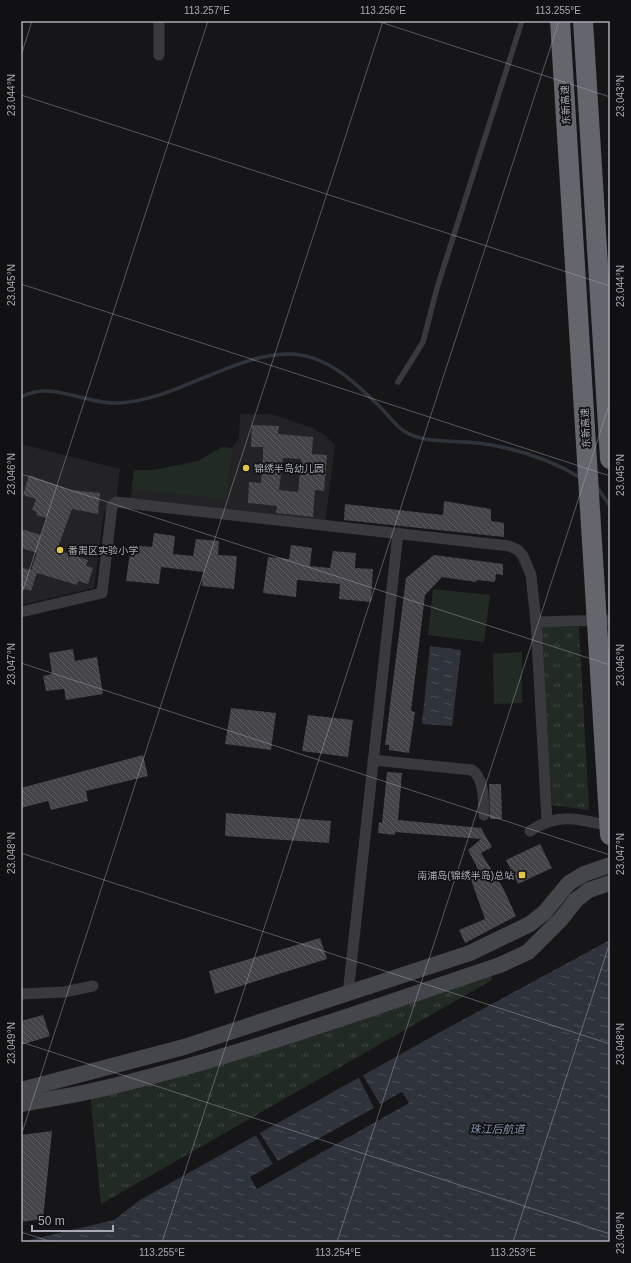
<svg xmlns="http://www.w3.org/2000/svg" width="631" height="1263" viewBox="0 0 631 1263" font-family="Helvetica,'Noto Sans SC',sans-serif">
<defs>
<pattern id="grass-tufts" width="24" height="20" patternUnits="userSpaceOnUse"><rect width="24" height="20" fill="#222a24"/><path d="M3 7l-1-3M5 7V3M7 7l1-3M15 17l-1-3M17 17v-4M19 17l1-3" fill="none" stroke="#3f4642"/></pattern>
<pattern id="water-ripples" width="26" height="14" patternUnits="userSpaceOnUse"><rect width="26" height="14" fill="#2f343c"/><path d="M2 4q2-2 4 0t4 0M15 11q2-2 4 0t4 0" fill="none" stroke="#4a4f56"/></pattern>
<pattern id="building-back-hatch" width="6" height="6" patternUnits="userSpaceOnUse"><rect width="6" height="6" fill="#434348"/><path d="M-1 5l2 2M0 0l6 6M5-1l2 2" fill="none" stroke="#5b5b60"/></pattern>
</defs>
<rect width="100%" height="100%" fill="#161618"/>
<!-- built -->
<g fill="#232225">
<polygon points="240,414 271,414 310,427 325,435 335,445 325,525 130,503 134,470 154,470 180,466 198,461 222,447 232,448 239,438"/>
<polygon points="21,444 120,469 116,502 112,511 104,511 94,588 21,605"/>
</g>
<!-- grass -->
<g fill="url(#grass-tufts)">
<polygon points="541,627 579,627 589,810 552,805"/>
<polygon points="489,968 492,980 101,1204 90,1092"/>
</g>
<!-- pitch -->
<g fill="#222a24">
<polygon points="222,447 232,448 226,499 132,489 134,470 154,470 198,461"/>
<polygon points="433,589 490,595 484,642 428,635"/>
<polygon points="522,652 522,703 494,704 493,654"/>
</g>
<!-- water -->
<g fill="url(#water-ripples)">
<polygon points="430,646 461,650 452,726 422,724"/>
<polygon points="610,940 610,1242 21,1242 114,1220 140,1200 444,1030"/>
</g>
<!-- pier -->
<polygon fill="#161618" points="362,1074 380,1104 402,1092 409,1103 257,1189 250,1177 273,1164 255,1134 259,1132 278,1161 374,1108 358,1076"/>
<g fill="none" stroke-linecap="round" stroke-linejoin="round">
<!-- stream -->
<g stroke="#2f343c" stroke-width="3.5">
<path d="M21 397C53 380 85 405 119 403 176 400 232 355 287 354 326 353 357 384 382 409 389 416 396 426 404 431 423 443 444 440 466 442 506 445 546 457 581 478"/>
<polyline points="597,487 610,506"/>
</g>
</g>
<!-- building -->
<g fill="url(#building-back-hatch)" fill-rule="evenodd">
<path d="M252 425 279 426 278 434 313 437 312 454 327 455 324 491 315 490 313 517 276 513 277 506 248 503 249 482 261 483 263 456V447H251ZM283 458 301 459 298 492 279 490Z"/>
<polygon points="29,475 71,490 100,493 98,514 72,509 57,550 88,560 86,566 93,568 88,584 78,581 77,585 37,573 31,591 21,588 21,574 23,568 31,570 37,553 21,548 21,529 41,535 47,518 36,515 37,512 32,510 36,499 23,495"/>
<polygon points="444,501 491,509 491,521 504,523 504,537 344,520 345,504 443,515"/>
<polygon points="154,533 175,536 173,554 193,556 196,539 219,541 218,555 237,556 234,589 202,586 203,572 161,567 159,584 126,581 131,545 152,547"/>
<polygon points="291,545 312,548 310,566 330,568 333,551 356,553 355,568 373,569 371,602 339,599 340,584 297,580 296,597 263,593 268,557 289,559"/>
<polygon points="434,555 503,564 503,575 496,574 495,582 477,580 476,582 442,577 425,595 411,711 415,712 409,753 389,750 389,745 385,745 406,578"/>
<polygon points="73,649 75,661 97,657 103,694 66,700 64,689 46,691 43,676 52,674 49,653"/>
<polygon points="231,708 276,713 271,750 225,744"/>
<polygon points="308,715 353,720 348,757 302,751"/>
<polygon points="143,755 148,776 86,791 88,801 51,810 48,801 21,808 21,788"/>
<polygon points="387,772 402,773 398,820 481,828 492,847 481,853 503,888 516,916 465,943 459,930 485,919 470,877 480,873 468,850 481,839 395,832 395,835 378,833 379,822 382,823"/>
<polygon points="489,784 501,784 502,819 490,819"/>
<polygon points="226,813 331,821 329,843 225,836"/>
<polygon points="540,844 552,868 518,884 506,860"/>
<polygon points="320,938 327,959 215,994 209,971"/>
<polygon points="43,1015 50,1036 21,1045 21,1021"/>
<polygon points="52,1131 43,1219 21,1222 21,1135"/>
</g>
<g fill="none" stroke-linecap="round" stroke-linejoin="round">
<!-- lane -->
<polyline stroke="#39393e" stroke-width="5.5" points="398,382 423,342 437,288 522,21"/>
<!-- street -->
<g stroke="#39393e" stroke-width="11">
<polyline points="159,21 159,55"/>
<polyline points="21,612 102,593 112,506 116,502 509,546 518,550 523,556 531,575 536,622 547,821"/>
<polyline points="536,622 610,620"/>
<path d="M373 760 472 770C485 779 483 801 484 815"/>
<path d="M530 831C559 812 578 819 610 826"/>
<polyline points="21,994 64,992 93,986"/>
<polyline points="348,994 398,533"/>
</g>
<!-- secondary -->
<g stroke="#45464c" stroke-width="16">
<polyline points="21,1090 184,1047 470,953 530,924 544,913 569,883 584,874 610,865"/>
<path d="M21 1104C45 1100 69 1096 92 1091 231 1059 365 1010 500 965L528 952 561 919 576 900 589 890 610 883"/>
</g>
<!-- highway -->
<polyline stroke="#64656d" stroke-width="20" points="583,21 610,459"/>
<!-- highway-bridge -->
<polyline stroke="#64656d" stroke-width="20" points="560,21 610,835"/>
</g>
<!-- ticks -->
<path fill="none" stroke="#a9abb6" stroke-width="1" stroke-opacity="0.45" d="M377 21 610 97M21 56 32 21M21 95 610 286M21 284 610 476M21 474 610 665M21 596 208 21M21 663 610 855M21 853 610 1044M21 1042 610 1234M21 1136 383 21M21 1232 52 1242M162 1242 559 21M337 1242 610 402M513 1242 610 942"/>
<!-- markers -->
<g fill="#e2c944" stroke="#111113" stroke-width="1.5">
<circle cx="246" cy="468" r="4"/>
<circle cx="60" cy="550" r="4"/>
<rect x="518" y="871" width="8" height="8" rx="2"/>
</g>
<g text-anchor="middle" stroke-width="3.5" stroke-linejoin="round" paint-order="stroke">
<!-- street labels -->
<g font-size="10" fill="#a9abb6" stroke="#111113">
<text transform="translate(565 105) rotate(-93)" y="4">东新高速</text>
<text transform="translate(585 428) rotate(-93)" y="4">东新高速</text>
</g>
<!-- poi labels -->
<g font-size="10" fill="#a9abb6" stroke="#111113" text-anchor="start">
<text x="254" y="472">锦绣半岛幼儿园</text>
<text x="68" y="554">番禺区实验小学</text>
<text x="514" y="879" text-anchor="end">南浦岛(锦绣半岛)总站</text>
</g>
<!-- water labels -->
<g font-size="11" font-style="italic" fill="#8392ae" stroke="#111113">
<text x="497" y="1133">珠江后航道</text>
</g>
</g>
<!-- border -->
<rect width="631" height="1263" fill="none" stroke="#111113" stroke-width="44"/>
<!-- scale -->
<path d="M32 1225v6h81v-6" fill="none" stroke="#a9abb6" stroke-width="2"/>
<text x="38" y="1225" font-size="12" fill="#a9abb6" stroke="#111113" stroke-width="3" paint-order="stroke">50 m</text>
<rect x="22" y="22" width="587" height="1219" fill="none" stroke="#a9abb6" stroke-width="1.5"/>
<g font-size="10" text-anchor="middle" fill="#a9abb6">
<text x="207" y="14">113.257°E</text>
<text x="383" y="14">113.256°E</text>
<text x="558" y="14">113.255°E</text>
<text transform="translate(11 95) rotate(-90)" y="4">23.044°N</text>
<text transform="translate(620 96) rotate(-90)" y="4">23.043°N</text>
<text transform="translate(11 285) rotate(-90)" y="4">23.045°N</text>
<text transform="translate(620 286) rotate(-90)" y="4">23.044°N</text>
<text transform="translate(11 474) rotate(-90)" y="4">23.046°N</text>
<text transform="translate(620 475) rotate(-90)" y="4">23.045°N</text>
<text transform="translate(11 664) rotate(-90)" y="4">23.047°N</text>
<text transform="translate(620 665) rotate(-90)" y="4">23.046°N</text>
<text transform="translate(11 853) rotate(-90)" y="4">23.048°N</text>
<text transform="translate(620 854) rotate(-90)" y="4">23.047°N</text>
<text transform="translate(11 1043) rotate(-90)" y="4">23.049°N</text>
<text transform="translate(620 1044) rotate(-90)" y="4">23.048°N</text>
<text transform="translate(620 1233) rotate(-90)" y="4">23.049°N</text>
<text x="162" y="1256">113.255°E</text>
<text x="338" y="1256">113.254°E</text>
<text x="513" y="1256">113.253°E</text>
</g>
</svg>
